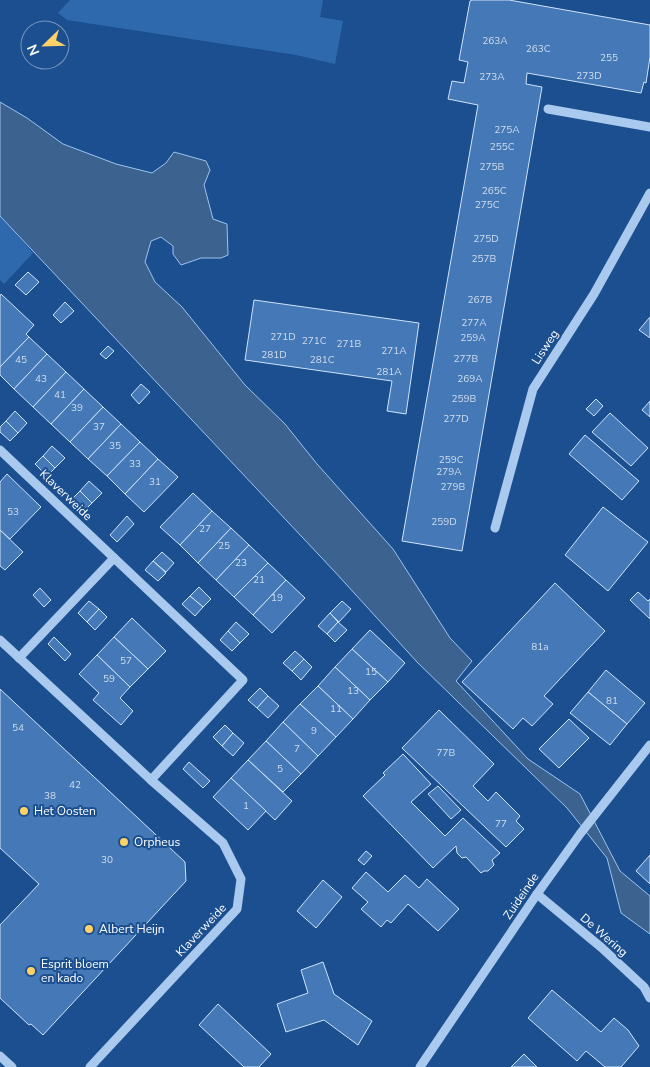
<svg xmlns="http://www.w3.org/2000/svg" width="650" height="1067" viewBox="0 0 650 1067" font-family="'Nunito Sans',sans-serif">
<rect width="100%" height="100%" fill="#1b4f8f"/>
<!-- green -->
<g fill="#2e69ad">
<polygon points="70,0 323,0 320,17 343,21 335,64 296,55 67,20 58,13"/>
<polygon points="0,216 33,253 4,284 0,280"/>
</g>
<!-- water -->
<polygon fill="#3c6290" stroke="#9cc4f0" points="0,102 27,118 63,144 116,164 152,173 166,163 174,152 206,161 210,170 204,185 213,219 227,224 228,255 221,258 201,258 181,265 173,254 173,246 161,237 151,241 145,262 155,282 182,307 245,385 285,424 317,464 393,549 450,638 472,661 456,681 528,759 580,794 620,871 650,896 650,934 621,913 607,858 567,808 417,662 335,572 0,216"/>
<!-- building -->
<g fill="#4478b7" stroke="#cfe3fa">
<polygon points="472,0 509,0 650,25 650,57 646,83 644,82 641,93 527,73 526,84 542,87 462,551 402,541 478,105 448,99 452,81 464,83 468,62 459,60 470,1"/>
<polygon points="28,272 39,282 26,295 15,285"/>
<polygon points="1,294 34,325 26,334 29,337 0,367 0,296"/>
<polygon points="254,300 419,323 406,414 387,411 392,381 245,360"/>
<polygon points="65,302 74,311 61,323 53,315"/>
<polygon points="650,317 650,338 639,330"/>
<polygon points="29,337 47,354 14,389 0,375 0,367"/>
<polygon points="108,346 114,351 106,359 100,354"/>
<polygon points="47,354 66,372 33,407 14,389"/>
<polygon points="66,372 84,389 51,424 33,407"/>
<polygon points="141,384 150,392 139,404 131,395"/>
<polygon points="84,389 103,407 70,442 51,424"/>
<polygon points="596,399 603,406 594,416 586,409"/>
<polygon points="650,401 650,417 642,410"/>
<polygon points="103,407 121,424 88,459 70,442"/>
<polygon points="15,411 27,423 18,433 6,421"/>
<polygon points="610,413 648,448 631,466 592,432"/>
<polygon points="6,421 18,433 10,441 0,432 0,427"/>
<polygon points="121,424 140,442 107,476 88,459"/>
<polygon points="585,435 639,481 622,500 569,454"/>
<polygon points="140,442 158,459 125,494 107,476"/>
<polygon points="52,446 65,458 55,468 43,456"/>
<polygon points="43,456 55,468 47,476 35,464"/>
<polygon points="158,459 178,477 144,512 125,494"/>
<polygon points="7,474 41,507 10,539 0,530 0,482"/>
<polygon points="89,481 102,493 92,503 80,491"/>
<polygon points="80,491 92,503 84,511 72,499"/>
<polygon points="193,493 212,511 180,545 160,527"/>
<polygon points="603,507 648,542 608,591 565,555"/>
<polygon points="212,511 231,528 198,563 180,545"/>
<polygon points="127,516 134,524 117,542 110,535"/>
<polygon points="231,528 249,545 216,580 198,563"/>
<polygon points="0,530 23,552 5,570 0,566"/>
<polygon points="249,545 268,563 234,597 216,580"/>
<polygon points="162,552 174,563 166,572 153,561"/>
<polygon points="153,561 166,573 158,581 145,570"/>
<polygon points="268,563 286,580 253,615 234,597"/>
<polygon points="286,580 305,598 272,633 253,615"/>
<polygon points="555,583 605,631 544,696 553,704 532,726 523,718 513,729 462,682"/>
<polygon points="199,587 211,599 203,607 190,596"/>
<polygon points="40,588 51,600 44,607 33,595"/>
<polygon points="638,592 648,601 650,599 650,619 630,600"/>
<polygon points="190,596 203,607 195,616 182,604"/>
<polygon points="89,601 99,609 87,622 78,613"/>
<polygon points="342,601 351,609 339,622 330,613"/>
<polygon points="99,609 107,617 95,630 87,622"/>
<polygon points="330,613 338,622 327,634 318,626"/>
<polygon points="132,618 166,651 148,669 114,637"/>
<polygon points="236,622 249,634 240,643 228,631"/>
<polygon points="338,622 347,630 335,642 327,634"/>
<polygon points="370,630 405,663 388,682 352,649"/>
<polygon points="228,631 240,643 232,651 220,640"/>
<polygon points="54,637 71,654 65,661 48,644"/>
<polygon points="114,637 148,669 130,687 97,655"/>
<polygon points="352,649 388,682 370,700 335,667"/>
<polygon points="295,651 304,659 292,671 283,663"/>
<polygon points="97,655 130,687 120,698 133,711 121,725 93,700 99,693 79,674"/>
<polygon points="304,659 312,667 301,680 292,671"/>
<polygon points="335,667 370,700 353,719 318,686"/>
<polygon points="606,670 645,703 627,724 588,692"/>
<polygon points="318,686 353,719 336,737 300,704"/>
<polygon points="260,688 268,696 257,708 248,700"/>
<polygon points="0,689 185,862 186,881 43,1035 31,1024 29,1025 0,998 0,925 39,884 0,848"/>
<polygon points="588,692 627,724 610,745 570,713"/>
<polygon points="268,696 279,706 268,718 257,708"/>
<polygon points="300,704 336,737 318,756 283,722"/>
<polygon points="439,710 494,764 473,786 488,801 496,792 520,816 516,821 524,829 506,847 402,748"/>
<polygon points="569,719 589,738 559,768 539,749"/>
<polygon points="283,722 318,756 301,774 266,741"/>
<polygon points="225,725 233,733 222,746 213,737"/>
<polygon points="233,733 244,743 233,756 222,746"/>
<polygon points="266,741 301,774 283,792 248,760"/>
<polygon points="403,754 431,784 411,802 445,836 463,818 500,853 492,860 494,865 488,871 484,871 481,873 466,857 462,858 457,853 456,846 433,868 363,796 385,775 383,773"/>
<polygon points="248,760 292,801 275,820 231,778"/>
<polygon points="189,762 210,781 203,788 183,769"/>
<polygon points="231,778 266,811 248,830 213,797"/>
<polygon points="438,786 461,810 451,819 428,794"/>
<polygon points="366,851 372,856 364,865 358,860"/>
<polygon points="650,855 650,884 636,871"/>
<polygon points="366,872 388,892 405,875 419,888 427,879 459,909 438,931 408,904 391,923 387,920 381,927 361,909 368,902 352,888"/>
<polygon points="323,880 342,897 316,928 297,911"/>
<polygon points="323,962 334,994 372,1021 358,1045 324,1020 286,1032 277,1004 308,993 301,970"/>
<polygon points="552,990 601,1032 614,1018 628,1030 639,1046 621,1067 605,1067 586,1051 577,1061 528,1018"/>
<polygon points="218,1004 271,1054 259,1067 244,1067 199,1025"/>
<polygon points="524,1054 537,1067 511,1067"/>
</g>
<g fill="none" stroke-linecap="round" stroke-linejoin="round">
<!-- minor -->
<g stroke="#a9c9ee" stroke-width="9">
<polyline points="548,109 650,127"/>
<polyline points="0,450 243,680 151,780 0,640"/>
<polyline points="495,528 533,389 594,294 650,193"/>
<polyline points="19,658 114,558"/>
<polyline points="537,894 602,948 644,987 650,998"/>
<polyline points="0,1056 12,1067"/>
<polyline points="90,1067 237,909 241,879 223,843 151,780"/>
<polyline points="420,1067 537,894 580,834 650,745"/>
</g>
</g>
<!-- markers -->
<g fill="#ffd166" stroke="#1b4f8f" stroke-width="2">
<circle cx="24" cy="811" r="5"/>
<circle cx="124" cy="842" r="5"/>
<circle cx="89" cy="929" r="5"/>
<circle cx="31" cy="971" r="5"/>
</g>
<g text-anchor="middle" stroke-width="4" stroke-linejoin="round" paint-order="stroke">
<!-- number labels -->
<g font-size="10" fill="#d0dded">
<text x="495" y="44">263A</text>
<text x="538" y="52">263C</text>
<text x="609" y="61">255</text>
<text x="589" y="79">273D</text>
<text x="492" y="80">273A</text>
<text x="507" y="133">275A</text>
<text x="502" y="150">255C</text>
<text x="492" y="170">275B</text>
<text x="494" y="194">265C</text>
<text x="487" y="208">275C</text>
<text x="486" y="242">275D</text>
<text x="484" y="262">257B</text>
<text x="480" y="303">267B</text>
<text x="474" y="326">277A</text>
<text x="283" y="340">271D</text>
<text x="473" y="341">259A</text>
<text x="314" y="344">271C</text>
<text x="349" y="347">271B</text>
<text x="394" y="354">271A</text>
<text x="274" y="358">281D</text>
<text x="466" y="362">277B</text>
<text x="21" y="363">45</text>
<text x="322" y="363">281C</text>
<text x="389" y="375">281A</text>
<text x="41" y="382">43</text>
<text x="470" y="382">269A</text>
<text x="60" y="398">41</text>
<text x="464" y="402">259B</text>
<text x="77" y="411">39</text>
<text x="456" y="422">277D</text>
<text x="99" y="430">37</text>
<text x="115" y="449">35</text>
<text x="451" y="463">259C</text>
<text x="135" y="467">33</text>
<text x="449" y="475">279A</text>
<text x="155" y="485">31</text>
<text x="453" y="490">279B</text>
<text x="13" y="515">53</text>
<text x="444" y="525">259D</text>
<text x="205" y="532">27</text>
<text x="224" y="549">25</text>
<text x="241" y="566">23</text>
<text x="259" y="583">21</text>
<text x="277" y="601">19</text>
<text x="540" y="650">81a</text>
<text x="126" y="664">57</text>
<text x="371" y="675">15</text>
<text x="109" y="682">59</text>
<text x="353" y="694">13</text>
<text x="612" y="704">81</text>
<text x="336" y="712">11</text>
<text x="18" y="731">54</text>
<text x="314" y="734">9</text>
<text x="297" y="752">7</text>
<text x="446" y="756">77B</text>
<text x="280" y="772">5</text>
<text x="75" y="788">42</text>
<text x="50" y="799">38</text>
<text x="246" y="809">1</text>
<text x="501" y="827">77</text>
<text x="107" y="863">30</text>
</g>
<!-- street labels -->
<g font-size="12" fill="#fff" stroke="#1b4f8f">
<text transform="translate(545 347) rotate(-57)" y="4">Lisweg</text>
<text transform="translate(66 495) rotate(44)" y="4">Klaverweide</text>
<text transform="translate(521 896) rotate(-56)" y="4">Zuideinde</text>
<text transform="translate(201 930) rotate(-47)" y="4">Klaverweide</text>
<text transform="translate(604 935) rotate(41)" y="4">De Wering</text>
</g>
<!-- poi labels -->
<g font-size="12" fill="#fff" stroke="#1b4f8f" text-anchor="start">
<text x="34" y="815">Het Oosten</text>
<text x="134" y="846">Orpheus</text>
<text x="99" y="933">Albert Heijn</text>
<text x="41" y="968">Esprit bloem<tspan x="41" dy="14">en kado</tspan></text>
</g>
</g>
<!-- north arrow -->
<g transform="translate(45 45) rotate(247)"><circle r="24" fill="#1b4f8f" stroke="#7695bc"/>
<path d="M0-4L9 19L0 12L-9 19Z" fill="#ffd166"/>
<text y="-8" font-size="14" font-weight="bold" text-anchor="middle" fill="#ffffff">N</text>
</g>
</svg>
